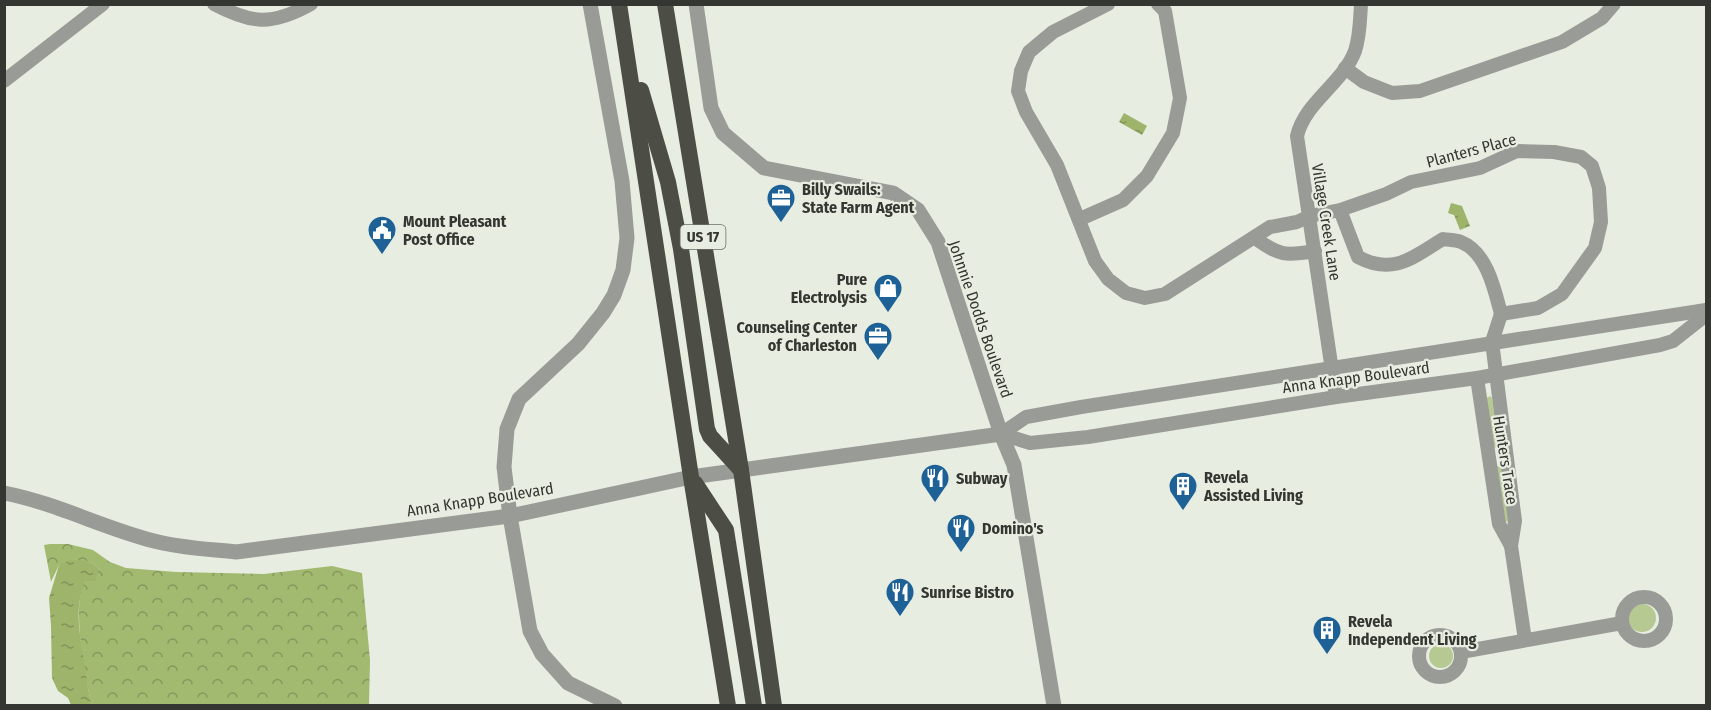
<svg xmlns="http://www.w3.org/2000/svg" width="1711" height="710" viewBox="0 0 1711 710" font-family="'Fira Sans Condensed',sans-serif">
<defs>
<pattern id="forest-crowns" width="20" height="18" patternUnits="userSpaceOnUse" patternTransform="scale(1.5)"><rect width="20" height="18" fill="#a2b970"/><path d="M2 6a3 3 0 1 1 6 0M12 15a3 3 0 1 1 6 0" fill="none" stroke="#85975d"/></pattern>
<pattern id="water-ripples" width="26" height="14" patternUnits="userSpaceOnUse" patternTransform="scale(1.5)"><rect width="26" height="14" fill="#9eb46b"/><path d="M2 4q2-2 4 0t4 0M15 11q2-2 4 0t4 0" fill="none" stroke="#829359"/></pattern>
</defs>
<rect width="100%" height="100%" fill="#e8ede1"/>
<!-- green -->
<g fill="#b7c992">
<polygon points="1490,396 1492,398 1499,445 1495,448 1492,447 1485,399"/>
<polygon points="1497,466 1503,468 1509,521 1505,522 1496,469"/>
<circle cx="1642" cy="618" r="14"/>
<circle cx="1441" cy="656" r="12"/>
</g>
<!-- forest -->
<path fill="url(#forest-crowns)" d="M50 544H68L93 550 110 562 126 568 176 572 264 574 332 566 362 573 370 660 369 705H92C85 681 71 602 85 581 88 577 94 573 99 569 87 556 74 562 59 565L51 582 44 545Z"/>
<!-- water -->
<g fill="url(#water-ripples)">
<polygon points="1124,113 1147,126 1142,135 1119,122"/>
<polygon points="1451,203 1462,206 1470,226 1460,230 1454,215 1448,213"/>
<path d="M70 560C82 560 91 560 99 569L95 581H85C75 605 79 630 83 655 86 672 87 688 92 705H71L68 698 58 691 52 678 51 626 49 598 59 565Z"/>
</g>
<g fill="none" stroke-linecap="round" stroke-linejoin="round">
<!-- minor -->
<g stroke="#999b96" stroke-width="14">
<path d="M214 4C252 24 272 26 311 4"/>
<path d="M1108 4 1053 32 1029 52 1021 71 1018 91 1026 112 1057 165 1095 261 1108 279 1126 293 1145 298 1165 294 1270 227 1297 222 1310 216 1340 210 1386 194 1411 182 1480 168 1517 151 1554 152 1581 157 1592 166 1599 188 1601 222 1595 248 1562 294 1538 308 1501 314C1495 291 1487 252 1461 242 1456 240 1448 240 1443 239 1413 257 1394 276 1358 257L1340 210"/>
<polyline points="1345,68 1364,82 1392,93 1420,91 1562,42 1602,18 1614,4"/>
<polyline points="4,81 103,4"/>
<polyline points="1080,219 1123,200 1147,176 1173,133 1180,98 1165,11 1158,4"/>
<path d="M1255 238C1279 256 1286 256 1315 251"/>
<polyline points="1501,314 1492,342 1515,521 1511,546 1525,640"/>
<polyline points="1477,378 1499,524 1511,546"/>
<path d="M1336 397 1297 136C1305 102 1343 83 1355 51 1360 36 1360 20 1361 4"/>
<polyline points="1001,434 1030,443 1088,437 1336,397 1477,378 1660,345 1673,341 1706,315"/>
<polyline points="1001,434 1026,417 1081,407 1706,310"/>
<circle cx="1644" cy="619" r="22"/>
<circle cx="1440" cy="656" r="21"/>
<polyline points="1461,652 1622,623"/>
</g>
<!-- tertiary -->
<g stroke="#999b96" stroke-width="15">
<polyline points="590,4 622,181 627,238 623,270 614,295 603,313 578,344 519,399 507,429 504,467 510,516 530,631 542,654 568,683 615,706"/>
<polyline points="696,4 711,108 723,133 764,168 893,193 918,210 938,242 1001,434 1014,465 1054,706"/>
<path d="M4 493C56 503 103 528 154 541 180 548 208 549 236 552L510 516 691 477 1001 434"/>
</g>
<!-- trunk -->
<g stroke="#4c4e46" stroke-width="16">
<polyline points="619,4 691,477 728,706"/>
<polyline points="665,4 741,470 774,706"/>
<polyline points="641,90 668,182 681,249 707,429 710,436 741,470"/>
<polyline points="695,483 726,530 754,706"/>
</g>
</g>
<!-- icons -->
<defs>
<g id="office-pin" transform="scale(1.5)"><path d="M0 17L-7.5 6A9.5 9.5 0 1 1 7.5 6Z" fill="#1d6196" stroke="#e8ede1"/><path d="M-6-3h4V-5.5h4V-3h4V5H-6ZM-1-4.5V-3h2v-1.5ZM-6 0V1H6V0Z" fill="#fff"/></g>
<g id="civic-pin" transform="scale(1.5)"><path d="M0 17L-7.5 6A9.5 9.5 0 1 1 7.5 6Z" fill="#1d6196" stroke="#e8ede1"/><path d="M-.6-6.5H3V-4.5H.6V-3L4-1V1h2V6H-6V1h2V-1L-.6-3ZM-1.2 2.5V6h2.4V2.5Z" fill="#fff"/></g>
<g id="shop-pin" transform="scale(1.5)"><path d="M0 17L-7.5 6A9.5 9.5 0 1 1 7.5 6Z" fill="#1d6196" stroke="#e8ede1"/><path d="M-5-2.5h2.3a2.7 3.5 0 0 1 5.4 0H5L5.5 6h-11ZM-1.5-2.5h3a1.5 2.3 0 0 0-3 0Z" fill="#fff"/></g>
<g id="restaurant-pin" transform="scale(1.5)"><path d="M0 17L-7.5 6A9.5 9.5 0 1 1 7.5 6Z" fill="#1d6196" stroke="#e8ede1"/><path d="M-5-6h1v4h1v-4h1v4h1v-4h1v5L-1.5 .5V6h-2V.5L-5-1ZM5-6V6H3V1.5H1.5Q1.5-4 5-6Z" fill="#fff"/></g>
<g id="building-pin" transform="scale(1.5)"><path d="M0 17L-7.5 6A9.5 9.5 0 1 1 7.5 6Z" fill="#1d6196" stroke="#e8ede1"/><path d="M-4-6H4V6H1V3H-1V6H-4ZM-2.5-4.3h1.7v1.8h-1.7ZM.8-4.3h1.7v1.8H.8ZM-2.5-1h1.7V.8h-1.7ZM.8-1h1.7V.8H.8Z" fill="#fff"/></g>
</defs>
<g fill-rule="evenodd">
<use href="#office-pin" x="781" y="198"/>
<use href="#civic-pin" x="382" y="230"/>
<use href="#shop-pin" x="888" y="288"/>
<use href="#office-pin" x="878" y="336"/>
<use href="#restaurant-pin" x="935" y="478"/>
<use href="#building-pin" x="1183" y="486"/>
<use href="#restaurant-pin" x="961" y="528"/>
<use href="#restaurant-pin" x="900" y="592"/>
<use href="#building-pin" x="1327" y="630"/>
</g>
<g text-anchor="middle" stroke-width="4.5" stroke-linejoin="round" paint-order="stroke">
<!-- shield labels -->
<rect fill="#e8ede1" stroke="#6a6d66" stroke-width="1.5" x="680.5" y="225" width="45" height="24" rx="4.5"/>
<g font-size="15" font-weight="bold" fill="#343631">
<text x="703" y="242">US 17</text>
</g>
<!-- street labels -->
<g font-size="16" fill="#343631" stroke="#e8ede1">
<text transform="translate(1471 150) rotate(-15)" y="6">Planters Place</text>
<text transform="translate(1327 222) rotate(81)" y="6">Village Creek Lane</text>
<text transform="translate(981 319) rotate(71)" y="6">Johnnie Dodds Boulevard</text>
<text transform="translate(1356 377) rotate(-8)" y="6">Anna Knapp Boulevard</text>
<text transform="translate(1506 460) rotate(81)" y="6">Hunters Trace</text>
<text transform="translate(480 499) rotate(-9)" y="6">Anna Knapp Boulevard</text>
</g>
<!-- poi labels -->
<g font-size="16" font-weight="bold" fill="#343631" stroke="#e8ede1" text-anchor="start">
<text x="802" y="195">Billy Swails:<tspan x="802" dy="18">State Farm Agent</tspan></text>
<text x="403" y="227">Mount Pleasant<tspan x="403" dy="18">Post Office</tspan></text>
<text x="867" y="285" text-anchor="end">Pure<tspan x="867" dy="18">Electrolysis</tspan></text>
<text x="857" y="333" text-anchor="end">Counseling Center<tspan x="857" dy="18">of Charleston</tspan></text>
<text x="1204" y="483">Revela<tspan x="1204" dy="18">Assisted Living</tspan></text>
<text x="956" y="484">Subway</text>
<text x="982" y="534">Domino's</text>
<text x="921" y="598">Sunrise Bistro</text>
<text x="1348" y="627">Revela<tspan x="1348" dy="18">Independent Living</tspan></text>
</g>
</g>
<!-- border -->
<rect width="1711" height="710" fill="none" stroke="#343631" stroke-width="12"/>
</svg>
